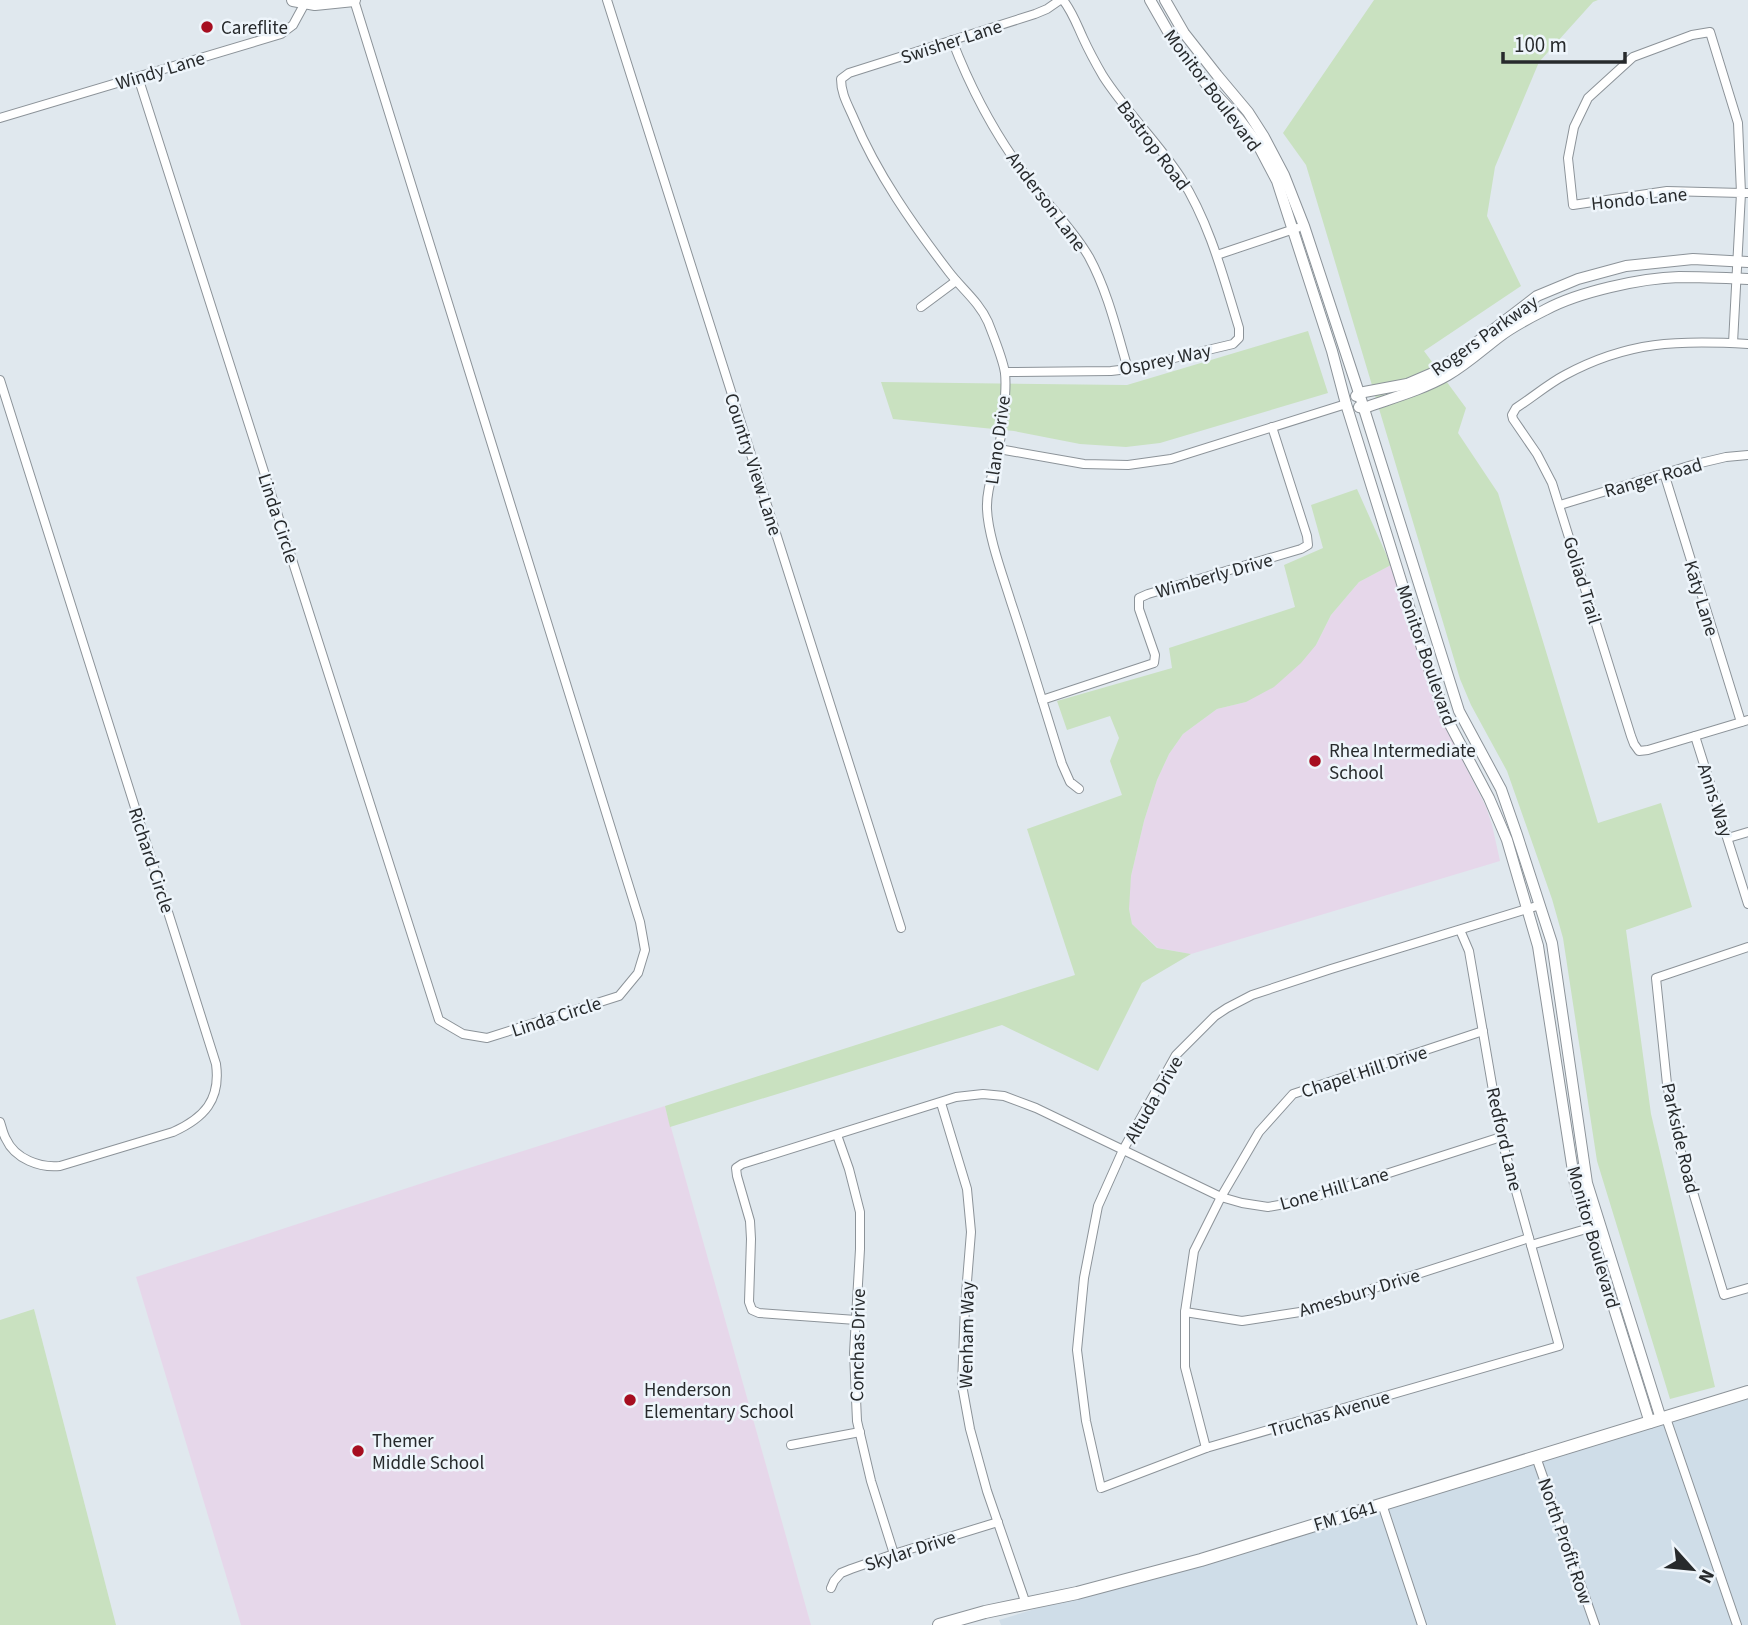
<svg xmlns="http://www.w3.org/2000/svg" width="1748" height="1625" viewBox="0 0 1748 1625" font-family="'Source Sans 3',sans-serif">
<rect width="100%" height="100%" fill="#e0e8ee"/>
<!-- built -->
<polygon fill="#cfdde8" points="1748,1391 1748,1625 1001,1625 999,1620"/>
<!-- education -->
<g fill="#e6d7ea">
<polygon points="1391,565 1426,676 1448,732 1486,807 1492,825 1500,861 1191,954 1158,948 1132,924 1129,909 1129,895 1131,876 1144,821 1157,780 1169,754 1183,734 1217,709 1246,702 1316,645 1331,615 1359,582"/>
<polygon points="665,1106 811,1625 241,1625 136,1277 444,1176"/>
</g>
<!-- green -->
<g fill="#c9e1c0">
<polygon points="1374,0 1598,0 1593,2 1539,62 1495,167 1487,216 1521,286 1424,351 1466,408 1458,433 1498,493 1598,823 1661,803 1692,907 1626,930 1651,1114 1715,1387 1670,1399 1597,1161 1563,938 1552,899 1507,771 1471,705 1460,679 1306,165 1283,133"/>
<polygon points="1308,331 1328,393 1160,443 1126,447 1080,444 1014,431 893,419 881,382 1127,385"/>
<polygon points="1357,489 1391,565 1359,582 1331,615 1316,645 1301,663 1274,687 1246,702 1217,709 1183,734 1169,754 1157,780 1144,821 1131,876 1129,909 1132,924 1157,948 1191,954 1142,983 1098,1071 1002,1025 670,1127 665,1106 1075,975 1027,829 1122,795 1110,761 1119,738 1110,716 1067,730 1057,701 1172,668 1169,648 1295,607 1284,565 1323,548 1311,505"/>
<polygon points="34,1309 116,1625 0,1625 0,1320"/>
</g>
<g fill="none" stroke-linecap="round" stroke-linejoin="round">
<!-- minor casing -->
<g stroke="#8c9399" stroke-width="10">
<g id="minor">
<polyline points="607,0 901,928"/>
<path d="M1060 0 1047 9 1035 14 849 73 841 79C841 94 848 105 854 119 877 174 913 225 949 272 962 289 979 302 988 322 993 335 1003 359 1005 373 1007 391 1002 433 998 452 994 470 986 490 987 509 988 536 1003 576 1011 602 1029 656 1045 710 1062 764L1070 782 1079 789"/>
<path d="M952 40C972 92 999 142 1033 185 1052 209 1074 231 1089 257 1108 292 1117 332 1128 369"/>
<polyline points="138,77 439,1020 463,1034 487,1038 619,996 638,973 645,950 640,922 354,0"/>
<polyline points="0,118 281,34 293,25 305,3"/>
<polyline points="1217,255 1297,228"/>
<polyline points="921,307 956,281"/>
<polyline points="1733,343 1741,193 1738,123 1710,32 1692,35 1633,57 1588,98 1574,127 1568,158 1573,205 1667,191 1741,193 1748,193"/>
<path d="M1748 344C1678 340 1628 341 1565 375 1548 384 1533 397 1516 408L1512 415 1513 419 1537 454 1552 483 1631 736 1634 744 1639 751 1648 750 1748 720"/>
<path d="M1005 372 1111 371 1128 369 1233 344 1239 338V328C1223 276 1210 224 1181 178 1158 142 1126 112 1103 76 1096 64 1089 51 1083 38 1077 25 1072 11 1063 0"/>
<path d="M0 380 216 1064C221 1100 204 1118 173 1132L60 1166C40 1168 15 1159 6 1139 3 1134 2 1128 0 1122"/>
<polyline points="999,449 1084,464 1128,465 1171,459 1346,404"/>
<polyline points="1664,473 1741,722"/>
<polyline points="1560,505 1692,465 1726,457 1748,455"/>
<polyline points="1042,700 1154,663 1155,655 1139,609 1139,598 1148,594 1301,549 1308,545 1307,536 1272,427"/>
<polyline points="1695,736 1748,904"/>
<polyline points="1728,838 1748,832"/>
<polyline points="1460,930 1469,951 1501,1137 1559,1346 1206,1448 1101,1488 1086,1421 1077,1350 1084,1278 1098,1206 1123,1150 1176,1055 1215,1016 1227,1008 1252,995 1331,969 1540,905"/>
<polyline points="1748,947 1656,978 1667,1084 1680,1149 1724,1295 1748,1288"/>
<polyline points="941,1103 967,1189 971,1232 965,1306 962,1385 970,1429 987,1491 1026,1604"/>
<polyline points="837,1135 849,1169 860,1212 860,1249 854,1353 857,1421 871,1481 894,1554"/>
<polyline points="1531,1245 1600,1225"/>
<polyline points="1185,1312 1242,1321 1300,1312 1529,1238"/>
<polyline points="856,1320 759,1313 752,1310 749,1302 751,1239 750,1221 737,1176 736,1168 742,1164 956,1097 983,1094 1004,1096 1036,1108 1221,1197 1242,1203 1268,1207 1302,1201 1501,1137"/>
<polyline points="1666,1418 1737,1625"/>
<polyline points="791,1445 860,1432"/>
<polyline points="1206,1448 1185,1367 1185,1312 1194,1251 1221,1197 1259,1132 1293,1094 1483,1031"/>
<polyline points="1536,1457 1595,1625"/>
<polyline points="1382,1504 1422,1625"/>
<polyline points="831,1588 834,1581 841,1573 851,1569 894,1554 998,1522"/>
</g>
</g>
<!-- tertiary casing -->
<g stroke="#8c9399" stroke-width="12">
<g id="tertiary">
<polyline points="1150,0 1174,42 1207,85 1239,119 1257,143 1277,181 1332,351 1346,404 1422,648 1446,717 1489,798 1507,840 1538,946 1575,1184 1650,1423"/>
<polyline points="1165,0 1184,33 1217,75 1248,112 1264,137 1284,175 1304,226 1359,393 1459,711 1501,789 1517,835 1552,943 1587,1183 1661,1419"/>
<polyline points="1356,396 1359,393 1407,384 1435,372 1464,352 1537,296 1578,279 1626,266 1693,259 1748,262"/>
<path d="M1359 407 1364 408C1392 398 1422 390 1448 375 1467 364 1482 350 1499 337 1513 326 1529 318 1545 310 1578 292 1641 278 1679 277 1702 277 1725 278 1748 279"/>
</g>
</g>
<!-- secondary casing -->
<g stroke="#8c9399" stroke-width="14">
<g id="secondary">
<polyline points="293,0 315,4 354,0"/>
<polyline points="939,1625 985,1612 1077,1593 1201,1560 1748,1392"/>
</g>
</g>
<!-- minor -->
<use href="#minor" stroke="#fff" stroke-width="8"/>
<!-- tertiary -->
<use href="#tertiary" stroke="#fff" stroke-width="10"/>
<!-- secondary -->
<use href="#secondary" stroke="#fff" stroke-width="12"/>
</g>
<!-- markers -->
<g fill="#a60e20" stroke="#eef5fb" stroke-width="2.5">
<circle cx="207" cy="27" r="7"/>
<circle cx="1315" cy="761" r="7"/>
<circle cx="630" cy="1400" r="7"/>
<circle cx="358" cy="1451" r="7"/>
</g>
<g text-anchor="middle" stroke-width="5" stroke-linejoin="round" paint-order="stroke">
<!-- poi labels -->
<g font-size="19" fill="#272a2c" stroke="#eef5fb" text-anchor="start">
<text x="221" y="34">Careflite</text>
<text x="1329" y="757">Rhea Intermediate<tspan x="1329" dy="22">School</tspan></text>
<text x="644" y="1396">Henderson<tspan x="644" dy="22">Elementary School</tspan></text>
<text x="372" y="1447">Themer<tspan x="372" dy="22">Middle School</tspan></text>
</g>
<!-- street labels -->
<g font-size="19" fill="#272a2c" stroke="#eef5fb">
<text transform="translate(951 41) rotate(-18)" y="7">Swisher Lane</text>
<text transform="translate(160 70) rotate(-17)" y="7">Windy Lane</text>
<text transform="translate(1213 90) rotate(53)" y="7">Monitor Boulevard</text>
<text transform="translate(1154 145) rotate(53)" y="7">Bastrop Road</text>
<text transform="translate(1639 198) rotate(-6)" y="7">Hondo Lane</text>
<text transform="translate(1047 201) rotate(53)" y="7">Anderson Lane</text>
<text transform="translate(1484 335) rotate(-35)" y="7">Rogers Parkway</text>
<text transform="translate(1165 359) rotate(-12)" y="7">Osprey Way</text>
<text transform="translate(997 440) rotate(-82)" y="7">Llano Drive</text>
<text transform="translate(754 464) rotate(72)" y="7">Country View Lane</text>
<text transform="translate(1653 477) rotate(-16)" y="7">Ranger Road</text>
<text transform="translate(279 518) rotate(72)" y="7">Linda Circle</text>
<text transform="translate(1214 575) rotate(-16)" y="7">Wimberly Drive</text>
<text transform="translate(1583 580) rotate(73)" y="7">Goliad Trail</text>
<text transform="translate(1702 598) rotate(73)" y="7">Katy Lane</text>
<text transform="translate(1427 655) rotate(71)" y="7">Monitor Boulevard</text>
<text transform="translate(1716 800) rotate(72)" y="7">Anns Way</text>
<text transform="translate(152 860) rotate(72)" y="7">Richard Circle</text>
<text transform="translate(556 1016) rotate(-18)" y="7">Linda Circle</text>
<text transform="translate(1364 1071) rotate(-18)" y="7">Chapel Hill Drive</text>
<text transform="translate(1153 1099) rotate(-60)" y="7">Altuda Drive</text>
<text transform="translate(1681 1138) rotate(77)" y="7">Parkside Road</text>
<text transform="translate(1505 1139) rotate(77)" y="7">Redford Lane</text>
<text transform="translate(1334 1188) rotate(-16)" y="7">Lone Hill Lane</text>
<text transform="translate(1594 1237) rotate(74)" y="7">Monitor Boulevard</text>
<text transform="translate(1359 1292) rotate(-17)" y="7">Amesbury Drive</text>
<text transform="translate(966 1335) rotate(-89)" y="7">Wenham Way</text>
<text transform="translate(857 1345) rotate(-89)" y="7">Conchas Drive</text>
<text transform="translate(1329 1413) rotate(-16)" y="7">Truchas Avenue</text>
<text transform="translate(1345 1515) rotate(-17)" y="7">FM 1641</text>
<text transform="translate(1566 1541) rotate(71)" y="7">North Profit Row</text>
<text transform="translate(910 1550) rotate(-18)" y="7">Skylar Drive</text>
</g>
</g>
<!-- north arrow -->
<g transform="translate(1692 1569) rotate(117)" stroke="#eef5fb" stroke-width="5" paint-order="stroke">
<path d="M0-5L12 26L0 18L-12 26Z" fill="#272a2c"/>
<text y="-10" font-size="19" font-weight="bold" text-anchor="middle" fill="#272a2c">N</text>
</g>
<!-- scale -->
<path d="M1503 52v10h122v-10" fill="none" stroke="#272a2c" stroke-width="3.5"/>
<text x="1514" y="52" font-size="21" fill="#272a2c" stroke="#eef5fb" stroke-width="5" paint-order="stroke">100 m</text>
</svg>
